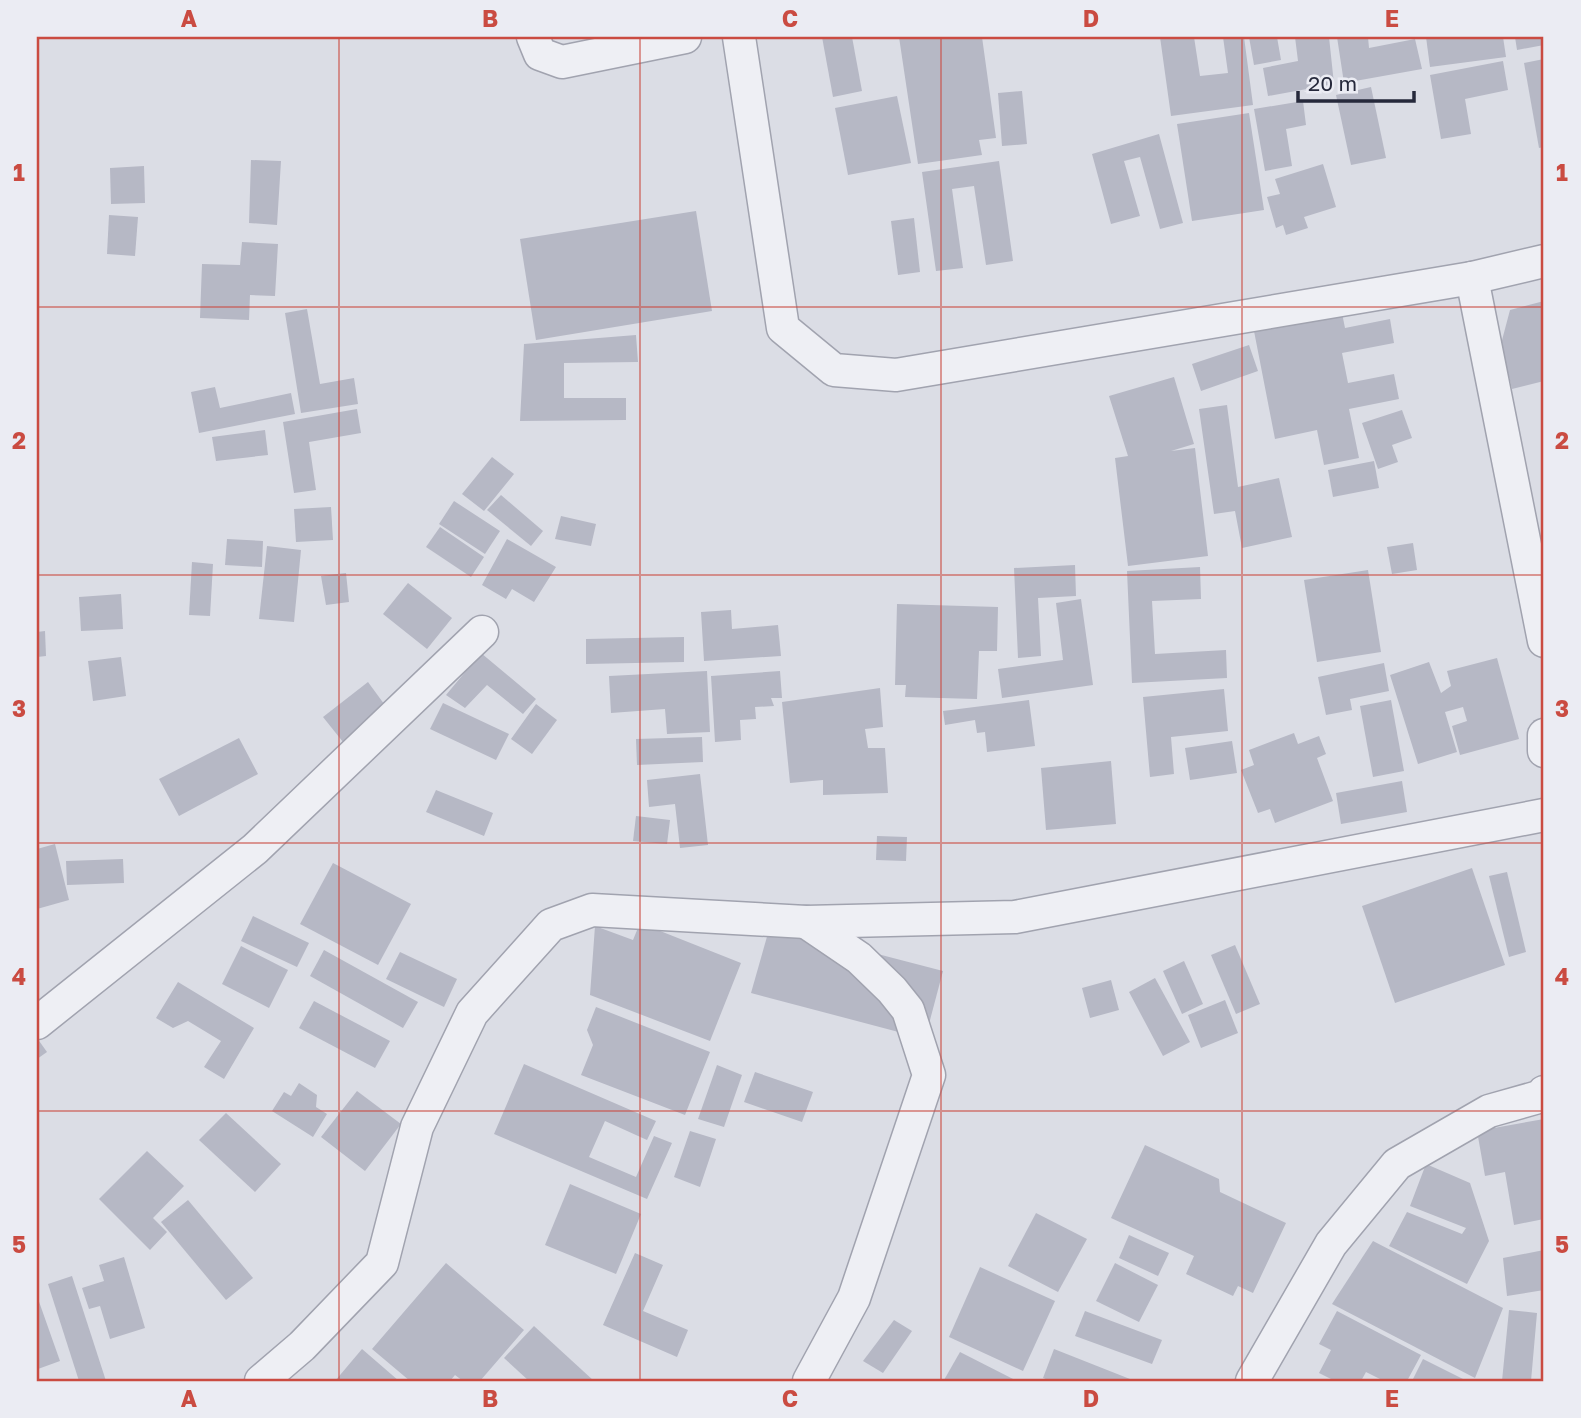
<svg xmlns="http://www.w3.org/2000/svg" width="1581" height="1418" viewBox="0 0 1581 1418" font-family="'Golos Text',sans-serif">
<rect width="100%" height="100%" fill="#dbdde5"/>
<!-- building -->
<g fill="#b6b8c5">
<polygon points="822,37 852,37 862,91 833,97"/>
<polygon points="899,37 982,37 996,138 979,140 982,155 918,164"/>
<polygon points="1160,37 1194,37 1200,76 1228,73 1223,37 1244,37 1253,105 1171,116"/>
<polygon points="1249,37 1277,37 1281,60 1254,65"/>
<polygon points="1295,37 1329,37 1334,84 1268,96 1263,68 1298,61"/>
<polygon points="1337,37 1368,37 1369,48 1415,39 1422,69 1344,83"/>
<polygon points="1426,37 1503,37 1506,57 1430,67"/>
<polygon points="1515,37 1544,37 1544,45 1517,50"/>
<polygon points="1544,59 1544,147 1539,148 1524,63"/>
<polygon points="1503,61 1508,90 1465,99 1471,134 1441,139 1430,75"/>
<polygon points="1371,87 1386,158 1351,165 1336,95"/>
<polygon points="1022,91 1027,144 1002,146 998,93"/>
<polygon points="897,96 911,163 848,175 835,108"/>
<polygon points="1303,101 1306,125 1286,129 1292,166 1265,171 1254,109"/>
<polygon points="1249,113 1264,210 1192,221 1177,124"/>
<polygon points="1159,134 1183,223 1160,229 1140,157 1124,161 1140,216 1111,224 1092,154"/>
<polygon points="251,160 281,161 277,225 249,223"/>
<polygon points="999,161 1013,261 986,265 974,186 952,189 963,268 936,271 922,172"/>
<polygon points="1323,164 1336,207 1304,217 1308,228 1286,235 1283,225 1276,228 1267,197 1280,194 1275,179"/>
<polygon points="144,166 145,203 111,204 110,168"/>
<polygon points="696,211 712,311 536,340 520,239"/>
<polygon points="109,215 138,217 135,256 107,254"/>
<polygon points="914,218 920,272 898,275 891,221"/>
<polygon points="242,242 278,244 275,296 250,295 249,320 200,318 202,264 240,265"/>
<polygon points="1544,301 1544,381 1512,389 1501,344 1510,310"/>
<polygon points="307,309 320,384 354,378 358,404 301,413 285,313"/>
<polygon points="1342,313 1345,328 1390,319 1394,343 1342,353 1348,383 1394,374 1399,399 1349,409 1359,458 1324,465 1317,430 1275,439 1254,331"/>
<polygon points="636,335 638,362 564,363 564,398 626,398 626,420 520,421 524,344"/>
<polygon points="1249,345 1258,371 1201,391 1192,364"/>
<polygon points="1174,377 1194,444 1171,451 1195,448 1208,556 1128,566 1115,458 1128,456 1109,396"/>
<polygon points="215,387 220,408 291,393 295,414 199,433 191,392"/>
<polygon points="1227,405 1238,487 1279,478 1292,537 1242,548 1235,511 1214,514 1199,409"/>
<polygon points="357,409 361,433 309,442 316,490 294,493 283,422"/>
<polygon points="1402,410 1412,438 1392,445 1398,462 1378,469 1362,423"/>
<polygon points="265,430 268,455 216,461 212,437"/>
<polygon points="492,457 514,474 484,511 462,494"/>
<polygon points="1374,461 1379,488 1333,497 1328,470"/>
<polygon points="501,495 543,531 531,546 487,510"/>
<polygon points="454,501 500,531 485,554 439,524"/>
<polygon points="331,507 333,540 296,542 294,509"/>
<polygon points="561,516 596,524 591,546 555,539"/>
<polygon points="440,527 484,557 471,577 426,547"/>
<polygon points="227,539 263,541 262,567 225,565"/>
<polygon points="507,539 556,567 534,602 512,589 506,599 482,585"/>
<polygon points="1413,543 1417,570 1392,574 1387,547"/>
<polygon points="267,546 301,550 294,622 259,619"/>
<polygon points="192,562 213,564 210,616 189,615"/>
<polygon points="1075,565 1076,596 1038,598 1041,656 1018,658 1014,568"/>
<polygon points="1200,567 1201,599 1152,601 1155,654 1226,650 1227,678 1132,683 1127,571"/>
<polygon points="1368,570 1381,652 1317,662 1304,580"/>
<polygon points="346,573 349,602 326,605 321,576"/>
<polygon points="408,583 452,618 427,649 383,614"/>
<polygon points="121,594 123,629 81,631 79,597"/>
<polygon points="1081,599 1093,685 1002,698 998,669 1063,660 1056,603"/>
<polygon points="897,604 998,607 997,651 979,651 977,699 905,697 906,685 895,685"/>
<polygon points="731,610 732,629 778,625 781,656 704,661 701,612"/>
<polygon points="45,631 46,656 37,657 37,632"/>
<polygon points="684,637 684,662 586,664 586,639"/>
<polygon points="481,653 536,699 523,714 487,685 465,708 446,695"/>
<polygon points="121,657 126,696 93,701 88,661"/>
<polygon points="1497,658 1519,739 1460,755 1452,726 1467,721 1463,707 1445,712 1457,752 1418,764 1390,675 1429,662 1441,693 1451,686 1447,671"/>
<polygon points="1384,663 1389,691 1350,699 1352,710 1326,715 1318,677"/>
<polygon points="707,671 710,732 667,734 665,709 611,713 609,676"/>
<polygon points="780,671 782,698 771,698 774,706 755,707 756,719 740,720 741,740 715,742 711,676"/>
<polygon points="368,682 387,708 343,742 323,717"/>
<polygon points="880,688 883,727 865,729 868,748 885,748 888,793 823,795 823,780 790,783 782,702"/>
<polygon points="1224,689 1228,731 1171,737 1174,774 1150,777 1143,697"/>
<polygon points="1029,700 1035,746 987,752 985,732 977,733 975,720 945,725 943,711"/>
<polygon points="1391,700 1404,771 1373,777 1360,706"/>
<polygon points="443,703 509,734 496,760 430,729"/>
<polygon points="536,704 557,720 532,754 511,739"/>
<polygon points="1294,733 1298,744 1319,736 1326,754 1317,758 1333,801 1275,823 1270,809 1258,813 1241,770 1254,765 1249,750"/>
<polygon points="702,737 703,762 637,765 636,739"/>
<polygon points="239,738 258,774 179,816 159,779"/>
<polygon points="1232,741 1237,773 1190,780 1185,748"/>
<polygon points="1111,761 1116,824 1046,830 1041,768"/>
<polygon points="700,774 708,845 680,848 675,804 649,807 647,780"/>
<polygon points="1402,781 1407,812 1341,824 1336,793"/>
<polygon points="436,790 493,813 484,836 426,812"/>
<polygon points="636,816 670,820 667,844 633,841"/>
<polygon points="877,836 907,837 906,861 876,860"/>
<polygon points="55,844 69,900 37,909 37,849"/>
<polygon points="123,859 124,883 67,885 66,861"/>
<polygon points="333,863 411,904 378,965 300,924"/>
<polygon points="1472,868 1505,965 1395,1003 1362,906"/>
<polygon points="1507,872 1526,952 1509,957 1489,876"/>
<polygon points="253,916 309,943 297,967 241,941"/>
<polygon points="640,923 741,963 710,1041 590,995 595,926 633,940"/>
<polygon points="770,926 943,971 925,1039 751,993"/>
<polygon points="1235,945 1260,1004 1236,1014 1211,955"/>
<polygon points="241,946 288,970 269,1008 222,984"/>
<polygon points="324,950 418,1002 403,1028 310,976"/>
<polygon points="400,952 457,979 444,1007 386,979"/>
<polygon points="1184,961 1203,1004 1182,1014 1163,971"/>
<polygon points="1155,978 1190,1042 1163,1056 1129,992"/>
<polygon points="1111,980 1119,1010 1090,1018 1082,988"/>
<polygon points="178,982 254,1028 224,1079 204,1067 221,1041 188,1021 173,1028 156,1018"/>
<polygon points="1225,1000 1238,1033 1201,1048 1188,1015"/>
<polygon points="314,1001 390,1041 375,1068 299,1028"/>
<polygon points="596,1007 710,1052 685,1115 581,1075 593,1045 587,1030"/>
<polygon points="37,1038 47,1052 37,1059"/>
<polygon points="524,1064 656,1121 647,1140 605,1121 589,1157 636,1177 654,1136 672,1143 647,1199 494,1134"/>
<polygon points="717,1065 742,1075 724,1127 698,1119"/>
<polygon points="755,1072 813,1092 802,1122 744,1102"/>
<polygon points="299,1083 317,1095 316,1107 327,1114 313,1137 272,1111 284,1092 291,1096"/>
<polygon points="357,1091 401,1124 365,1171 321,1137"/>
<polygon points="226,1113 281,1164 255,1192 199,1140"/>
<polygon points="1544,1119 1544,1219 1514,1225 1505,1172 1485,1176 1477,1131"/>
<polygon points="690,1131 716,1139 700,1187 674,1177"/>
<polygon points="1145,1145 1219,1179 1220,1192 1286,1223 1253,1293 1238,1286 1233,1296 1186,1274 1194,1256 1111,1218"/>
<polygon points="147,1151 184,1186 153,1218 167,1232 150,1250 99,1199"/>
<polygon points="1426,1164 1470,1183 1489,1241 1467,1284 1389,1246 1407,1212 1462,1234 1466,1228 1410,1206"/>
<polygon points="570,1184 641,1214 616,1274 545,1245"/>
<polygon points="188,1200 253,1278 226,1300 161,1222"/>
<polygon points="1036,1213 1087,1239 1058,1292 1008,1266"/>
<polygon points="1129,1235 1169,1253 1158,1276 1119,1258"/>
<polygon points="1373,1241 1503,1308 1475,1378 1332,1304"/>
<polygon points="1544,1250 1544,1290 1507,1296 1503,1258"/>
<polygon points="635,1253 663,1265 643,1311 688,1330 677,1357 603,1325"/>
<polygon points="124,1257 145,1328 110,1339 100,1306 89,1309 82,1288 104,1281 99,1265"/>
<polygon points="446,1263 524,1330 480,1381 463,1381 455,1375 450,1381 410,1381 372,1349"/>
<polygon points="1115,1263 1158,1285 1139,1322 1096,1301"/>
<polygon points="980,1267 1055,1301 1023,1371 949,1337"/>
<polygon points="72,1276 106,1381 79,1381 48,1284"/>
<polygon points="37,1296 60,1361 38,1369 37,1365"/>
<polygon points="1509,1310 1537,1313 1531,1381 1502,1381"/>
<polygon points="1085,1311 1162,1340 1152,1364 1075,1336"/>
<polygon points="1337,1311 1421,1355 1407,1381 1384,1381 1366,1372 1361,1381 1335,1381 1319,1373 1331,1350 1319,1344"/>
<polygon points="894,1320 912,1331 883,1373 863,1361"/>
<polygon points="534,1326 594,1381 529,1381 504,1358"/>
<polygon points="362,1349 399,1381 335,1381"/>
<polygon points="1054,1349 1135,1381 1051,1381 1043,1378"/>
<polygon points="960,1352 1017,1381 944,1380"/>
<polygon points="1423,1359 1467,1381 1412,1381"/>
</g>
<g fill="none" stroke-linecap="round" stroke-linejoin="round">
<!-- street casing -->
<g stroke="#a1a3af" stroke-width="35">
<g id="street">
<polyline points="533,37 540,54 562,62 685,37"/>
<polyline points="739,37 783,328 834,370 896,375 1472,278 1544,261"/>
<polyline points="1472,278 1544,641"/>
<polyline points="1544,735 1544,751"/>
<polyline points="806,922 859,958 892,990 908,1010 929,1075 854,1298 809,1381"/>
<polyline points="37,1023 255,849 482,632"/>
<polyline points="261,1381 302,1346 382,1263 417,1127 472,1013 551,925 592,910 806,922 1015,917 1544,815"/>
<polyline points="1252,1381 1331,1244 1397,1164 1489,1111 1542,1096 1544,1092"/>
</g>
</g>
<!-- street -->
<use href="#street" stroke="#eeeff4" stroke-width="32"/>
</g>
<!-- grid -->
<path fill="none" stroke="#ca4b41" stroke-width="2" stroke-opacity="0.55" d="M339 37V1381M640 37V1381M941 37V1381M1242 37V1381M37 307H1544M37 575H1544M37 843H1544M37 1111H1544"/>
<!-- border -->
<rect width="1581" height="1418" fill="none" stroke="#ebecf3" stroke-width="77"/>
<!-- scale -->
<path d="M1298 91v10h116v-10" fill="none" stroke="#26293b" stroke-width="3.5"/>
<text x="1308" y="91" font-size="21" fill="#26293b" stroke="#ebecf3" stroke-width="5" paint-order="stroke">20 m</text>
<rect x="38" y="38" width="1504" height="1342" fill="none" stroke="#ca4b41" stroke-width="2.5"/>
<g font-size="23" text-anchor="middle" font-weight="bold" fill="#ca4b41">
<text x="189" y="27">A</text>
<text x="490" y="27">B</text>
<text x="790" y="27">C</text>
<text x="1091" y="27">D</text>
<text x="1392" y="27">E</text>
<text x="19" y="181">1</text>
<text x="1562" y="181">1</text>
<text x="19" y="449">2</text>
<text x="1562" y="449">2</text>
<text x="19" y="717">3</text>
<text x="1562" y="717">3</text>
<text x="19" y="985">4</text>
<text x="1562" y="985">4</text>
<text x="19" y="1253">5</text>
<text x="1562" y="1253">5</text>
<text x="189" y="1407">A</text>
<text x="490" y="1407">B</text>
<text x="790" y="1407">C</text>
<text x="1091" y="1407">D</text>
<text x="1392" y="1407">E</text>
</g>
</svg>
